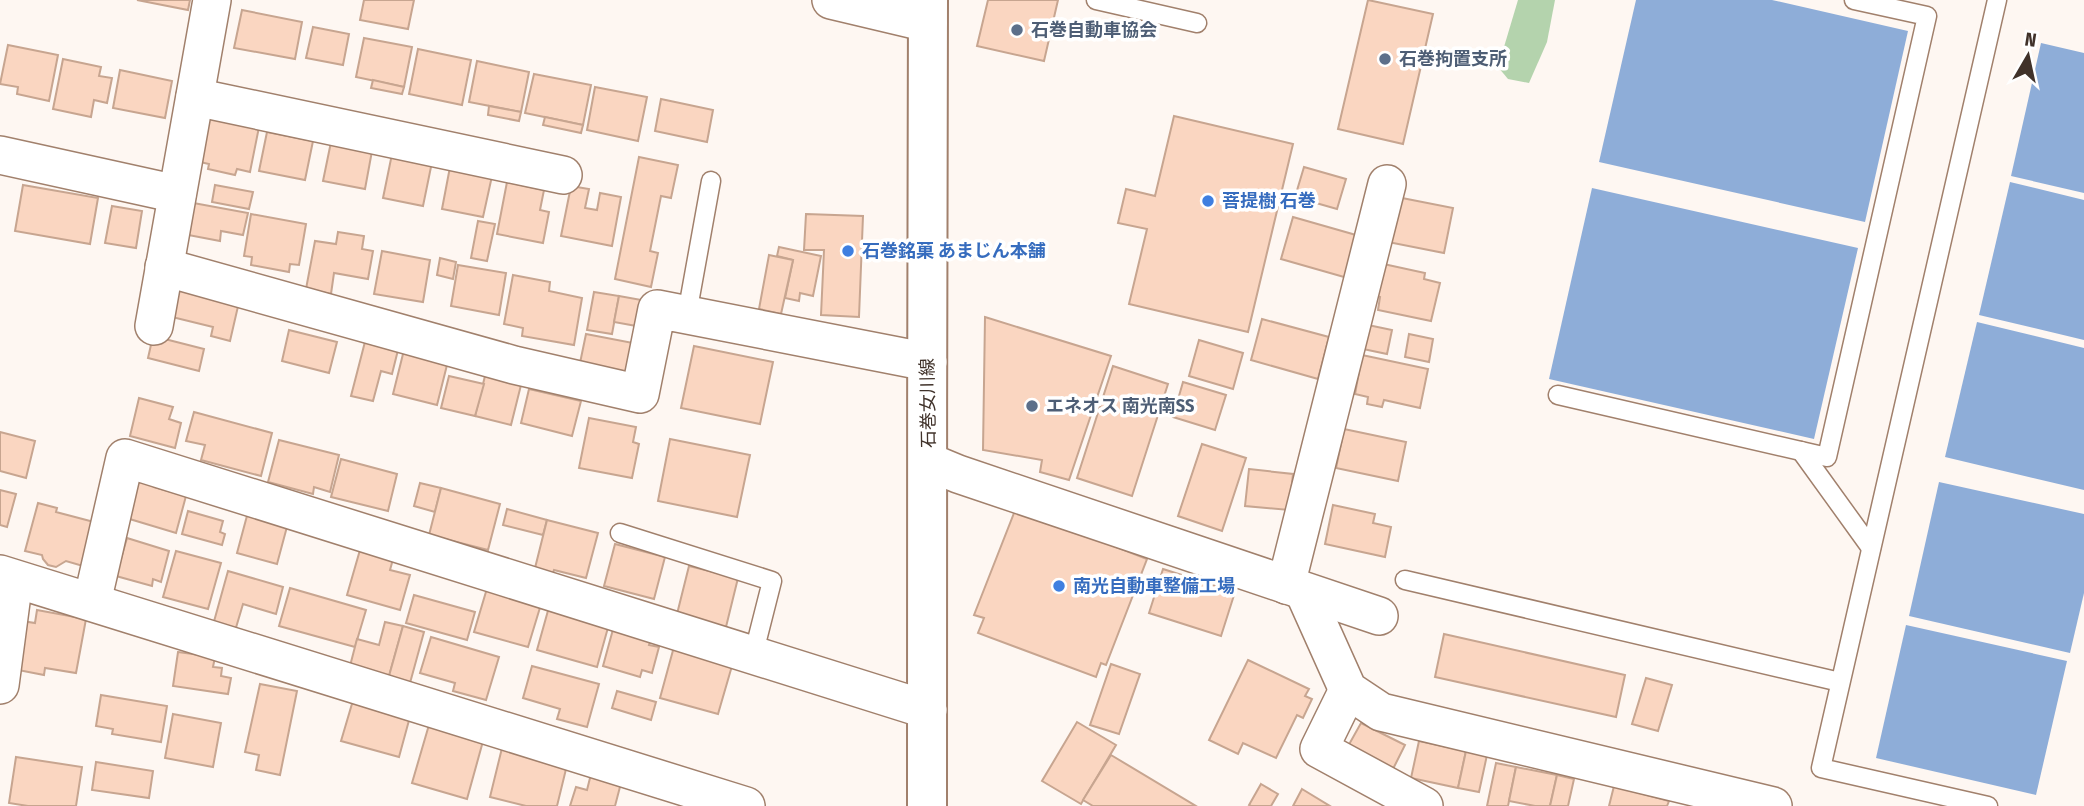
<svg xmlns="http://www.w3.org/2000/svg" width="2084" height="806" viewBox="0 0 2084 806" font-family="'Fira Sans Condensed','Noto Sans JP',sans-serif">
<rect width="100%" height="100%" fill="#fef7f2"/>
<!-- green -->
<polygon fill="#b4d3ad" points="1518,0 1555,0 1547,42 1529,83 1508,79 1498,67"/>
<!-- water -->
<g fill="#8eadd8">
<polygon points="1636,0 1772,0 1908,31 1865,222 1599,162"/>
<polygon points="2041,43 2084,53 2084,193 2011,176"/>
<polygon points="2010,182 2084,200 2084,340 1979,315"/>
<polygon points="1592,188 1858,248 1814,439 1549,379"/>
<polygon points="1977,322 2084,348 2084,490 1945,457"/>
<polygon points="1939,482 2084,514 2084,593 2070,653 1909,616"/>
<polygon points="1906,625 2067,661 2036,795 1876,758"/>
</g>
<!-- building -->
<g fill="#fad6c1" stroke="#c7a590" stroke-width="2">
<polygon points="137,0 190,0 188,10"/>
<polygon points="364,0 414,0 408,29 360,20"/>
<polygon points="988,0 1058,0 1044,61 977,46"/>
<polygon points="1368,0 1433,14 1403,144 1338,129"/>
<polygon points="242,10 302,22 295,59 234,48"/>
<polygon points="313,27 349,34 343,65 306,58"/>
<polygon points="364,38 412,47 404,87 356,77"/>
<polygon points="8,45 58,55 49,101 17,94 18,87 0,84"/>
<polygon points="418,49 471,60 462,105 409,94"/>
<polygon points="63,59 101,67 99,76 112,78 107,103 94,100 91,117 53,109"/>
<polygon points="477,61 529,72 521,112 469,102"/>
<polygon points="120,70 172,81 165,118 113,108"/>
<polygon points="534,74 591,85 583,125 525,113"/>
<polygon points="373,80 404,87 402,94 371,88"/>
<polygon points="595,87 647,97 638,141 587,130"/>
<polygon points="661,99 713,110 707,142 655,131"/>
<polygon points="489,106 521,112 519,121 488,115"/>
<polygon points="199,115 259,127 250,172 237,169 235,175 208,169 209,164 191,160"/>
<polygon points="1174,116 1293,144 1248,332 1129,304 1147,229 1118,223 1126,189 1155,196"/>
<polygon points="545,117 583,125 581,133 543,125"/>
<polygon points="267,132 313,141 305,180 259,171"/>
<polygon points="331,142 372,151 365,189 323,181"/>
<polygon points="392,154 432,162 423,206 383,198"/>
<polygon points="639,157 678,165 671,198 661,196 650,251 658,253 651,287 615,279"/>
<polygon points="450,167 492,176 483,217 442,209"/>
<polygon points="1304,167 1346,179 1337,209 1295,197"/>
<polygon points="507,182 544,190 540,210 549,212 543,243 497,234"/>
<polygon points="23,185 98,198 90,244 15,231"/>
<polygon points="215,185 253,192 249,209 212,202"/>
<polygon points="571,186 589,189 585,208 597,210 600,193 621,197 612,246 561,236"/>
<polygon points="1397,197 1453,208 1444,253 1388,242"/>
<polygon points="188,202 248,213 243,235 221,231 220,241 183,234"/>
<polygon points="112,206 142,211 136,248 105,243"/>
<polygon points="251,214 306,224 299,265 290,264 289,272 251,265 252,257 244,256"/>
<polygon points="806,214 863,216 859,317 821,315 824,250 804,250"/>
<polygon points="1293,217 1363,237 1351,279 1281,259"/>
<polygon points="478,221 495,224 487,261 471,258"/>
<polygon points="338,232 364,236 362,249 373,251 368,279 334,273 331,294 306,289 315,241 336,244"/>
<polygon points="779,247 821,256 813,296 800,293 799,301 785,298 793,260 777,256"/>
<polygon points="382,251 430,260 423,302 374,294"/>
<polygon points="769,255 793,260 781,314 759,309"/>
<polygon points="440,258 456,262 453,279 437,275"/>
<polygon points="1379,263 1425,273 1424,279 1440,283 1431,321 1378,310 1380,297 1371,295"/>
<polygon points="458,265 506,273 499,315 451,306"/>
<polygon points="513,275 550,282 549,291 582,298 574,345 522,336 523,328 504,324"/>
<polygon points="175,286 239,302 230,341 211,336 213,327 168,316"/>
<polygon points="594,292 619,296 612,334 587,330"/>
<polygon points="619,296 647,301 642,327 614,322"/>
<polygon points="985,317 1111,356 1069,480 1040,472 1042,460 983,450"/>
<polygon points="1262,319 1329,337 1318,379 1251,360"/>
<polygon points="1368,325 1392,330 1387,354 1363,349"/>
<polygon points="289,330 337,342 329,373 282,361"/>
<polygon points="367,334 400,342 392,374 381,371 373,401 351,396"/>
<polygon points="586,334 633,343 628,372 580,363"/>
<polygon points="1409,334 1433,339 1429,362 1405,357"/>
<polygon points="153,336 204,349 199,371 148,358"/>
<polygon points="1199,340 1243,353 1233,389 1189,376"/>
<polygon points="694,346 773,362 760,424 681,408"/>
<polygon points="404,350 448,361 437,405 393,394"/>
<polygon points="1362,355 1428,369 1420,408 1384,400 1382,407 1367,404 1368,397 1355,394"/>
<polygon points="1113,366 1168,384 1132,496 1077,478"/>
<polygon points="487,368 523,377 511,425 475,416"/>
<polygon points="449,376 484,384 475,416 441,408"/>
<polygon points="1183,382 1226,395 1215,430 1173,417"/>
<polygon points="529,389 581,401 572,436 521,423"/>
<polygon points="139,398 173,407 169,419 181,423 175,448 130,436"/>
<polygon points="194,412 272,433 261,476 201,460 205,445 186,441"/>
<polygon points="589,418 636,427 633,442 639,444 632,478 579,468"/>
<polygon points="1344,429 1406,442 1398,481 1336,468"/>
<polygon points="0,432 35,441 26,478 0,471"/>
<polygon points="670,439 750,455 737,517 658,501"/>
<polygon points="279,440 339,455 330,492 314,487 313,494 268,482"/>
<polygon points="1202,444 1246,458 1222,531 1178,516"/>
<polygon points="341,459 397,474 388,511 331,497"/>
<polygon points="1249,469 1293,474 1289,510 1245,506"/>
<polygon points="135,476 156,482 154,487 186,496 176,533 123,517"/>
<polygon points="420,483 441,488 435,512 414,506"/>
<polygon points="441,488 500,504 488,550 429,535"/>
<polygon points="0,490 16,494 7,527 0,525"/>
<polygon points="38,503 57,508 56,512 94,522 83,566 66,561 56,567 48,565 43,559 42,555 25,551"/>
<polygon points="1333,505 1375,514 1373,523 1391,527 1385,557 1325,544"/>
<polygon points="1016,508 1147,559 1106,665 1101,663 1096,677 978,633 984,618 974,615"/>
<polygon points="507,509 547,520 543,535 503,525"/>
<polygon points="188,511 223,521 220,532 225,534 222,545 182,534"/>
<polygon points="248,512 288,523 277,564 237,553"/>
<polygon points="547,520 598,533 586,578 554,570 552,576 534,572"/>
<polygon points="127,538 169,551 161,582 153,579 152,586 116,576"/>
<polygon points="362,543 395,552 390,570 410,575 400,610 347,595"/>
<polygon points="615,544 665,557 654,599 604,586"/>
<polygon points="176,551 221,563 208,609 163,597"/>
<polygon points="689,566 738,578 725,631 676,618"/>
<polygon points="1163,569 1235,592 1221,636 1149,613"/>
<polygon points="228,571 283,587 276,614 243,604 235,631 213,625"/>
<polygon points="488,585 542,601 528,647 474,632"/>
<polygon points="290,588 366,610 355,647 279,626"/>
<polygon points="414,595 475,612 467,640 406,623"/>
<polygon points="549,607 609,624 597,667 537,650"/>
<polygon points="37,610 86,619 76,673 45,668 44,675 13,669 22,621 35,623"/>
<polygon points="385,622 403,626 389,676 350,666 357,639 379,645"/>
<polygon points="615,622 653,633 649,645 659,647 652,673 642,670 640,677 603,666"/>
<polygon points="403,626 424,632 410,683 389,676"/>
<polygon points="1444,634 1625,675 1616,717 1435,677"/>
<polygon points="431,637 499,657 486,700 453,691 455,683 420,673"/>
<polygon points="675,643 734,659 718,714 660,698"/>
<polygon points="178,652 215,657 213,667 222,668 221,676 231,678 228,694 173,686"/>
<polygon points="1248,660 1309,689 1305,696 1312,699 1303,718 1297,715 1276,758 1243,743 1238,754 1209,740"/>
<polygon points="1111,664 1140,674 1119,734 1090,725"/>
<polygon points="532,666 599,684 587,727 557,719 560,709 523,698"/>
<polygon points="1646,678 1672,685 1658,731 1632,724"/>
<polygon points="260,684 297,691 280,775 256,770 259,755 245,752"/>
<polygon points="617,691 656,702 651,720 612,708"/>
<polygon points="101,695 167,706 161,742 112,734 113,729 96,726"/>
<polygon points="354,697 411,713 399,757 341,741"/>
<polygon points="173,714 221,723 213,767 165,758"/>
<polygon points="431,718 485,734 467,799 412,783"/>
<polygon points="1077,722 1116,745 1081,804 1042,781"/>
<polygon points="1361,723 1405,745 1392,771 1347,748"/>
<polygon points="1419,741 1466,751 1458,788 1411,778"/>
<polygon points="502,748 567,765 557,806 526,806 490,797"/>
<polygon points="1466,751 1487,755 1479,792 1458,788"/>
<polygon points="1111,755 1196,806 1093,806 1083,800"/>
<polygon points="16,757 82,767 76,806 28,806 9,803"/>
<polygon points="96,762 153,771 149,798 92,790"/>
<polygon points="1496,763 1516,767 1508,806 1487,806"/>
<polygon points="1516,767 1557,775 1550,806 1535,806 1509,801"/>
<polygon points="591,774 621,783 615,806 570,806 576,787 587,790"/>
<polygon points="1557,775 1574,779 1568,806 1550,806"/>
<polygon points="1261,784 1278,794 1271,806 1251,806 1249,805"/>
<polygon points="1614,786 1669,801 1667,806 1609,806"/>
<polygon points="1302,789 1330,806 1293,806"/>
</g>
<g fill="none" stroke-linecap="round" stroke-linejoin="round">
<!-- service casing -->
<g stroke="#a1806c" stroke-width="21">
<g id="service">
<polyline points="1096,0 1197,23"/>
<polyline points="687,314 711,181"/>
<polyline points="1558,395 1827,457 1927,16 1854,0"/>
<polyline points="1801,451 1871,548"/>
<polyline points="620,533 772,581 753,656"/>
<polyline points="1405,580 1840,682"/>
<polyline points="1988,806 1821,768 1997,0"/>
</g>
</g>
<!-- minor casing -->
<g stroke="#a1806c" stroke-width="40">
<g id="minor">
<polyline points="831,0 928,23"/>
<polyline points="195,97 563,175"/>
<polyline points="0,155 177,194"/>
<polyline points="164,267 514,365 640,394 657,309 928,362"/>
<polyline points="154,326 212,0"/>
<polyline points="929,462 958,474 1379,616"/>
<polyline points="0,574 746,806"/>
<polyline points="1286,585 1387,184"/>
<polyline points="1304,592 1348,690 1381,712 1773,806"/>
<polyline points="92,602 125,458 928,710"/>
<polyline points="0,685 14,579"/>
<polyline points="1348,690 1319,749 1424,806"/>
</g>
</g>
<!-- secondary casing -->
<g stroke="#a1806c" stroke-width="42">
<path id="secondary" d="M927 806C928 537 926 269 928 0"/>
</g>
<!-- service -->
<use href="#service" stroke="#fff" stroke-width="18"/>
<!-- minor -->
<use href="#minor" stroke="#fff" stroke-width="37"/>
<!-- secondary -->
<use href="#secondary" stroke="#fff" stroke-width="38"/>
</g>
<!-- markers -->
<g fill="#5c6f8a" stroke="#fff" stroke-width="2.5">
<circle cx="1017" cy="30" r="7"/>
<circle cx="1385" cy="59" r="7"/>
<circle cx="1032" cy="406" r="7"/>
</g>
<g fill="#3f7fe0" stroke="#fff" stroke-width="2.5">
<circle cx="1208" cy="201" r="7"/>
<circle cx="848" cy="251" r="7"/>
<circle cx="1059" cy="586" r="7"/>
</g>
<g text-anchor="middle" stroke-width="7" stroke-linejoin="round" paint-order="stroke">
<!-- service labels -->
<g font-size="18" font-weight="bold" fill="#4e5e75" stroke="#fff" text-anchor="start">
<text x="1031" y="36">石巻自動車協会</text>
<text x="1399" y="65">石巻拘置支所</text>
<text x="1046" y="412">エネオス 南光南SS</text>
</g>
<!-- shop labels -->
<g font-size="18" font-weight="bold" fill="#366cbe" stroke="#fff" text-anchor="start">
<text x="1222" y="207">菩提樹 石巻</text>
<text x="862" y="257">石巻銘菓 あまじん本舗</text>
<text x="1073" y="592">南光自動車整備工場</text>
</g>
<!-- street labels -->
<g font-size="18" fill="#40322a" stroke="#fff">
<text transform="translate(928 403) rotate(-91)" y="6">石巻女川線</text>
</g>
</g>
<!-- north arrow -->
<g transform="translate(2028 56) rotate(9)" stroke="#ffffff" stroke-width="5" paint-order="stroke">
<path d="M0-5L12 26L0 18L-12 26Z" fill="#40322a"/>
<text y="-10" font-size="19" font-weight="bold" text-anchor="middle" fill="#40322a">N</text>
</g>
</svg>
